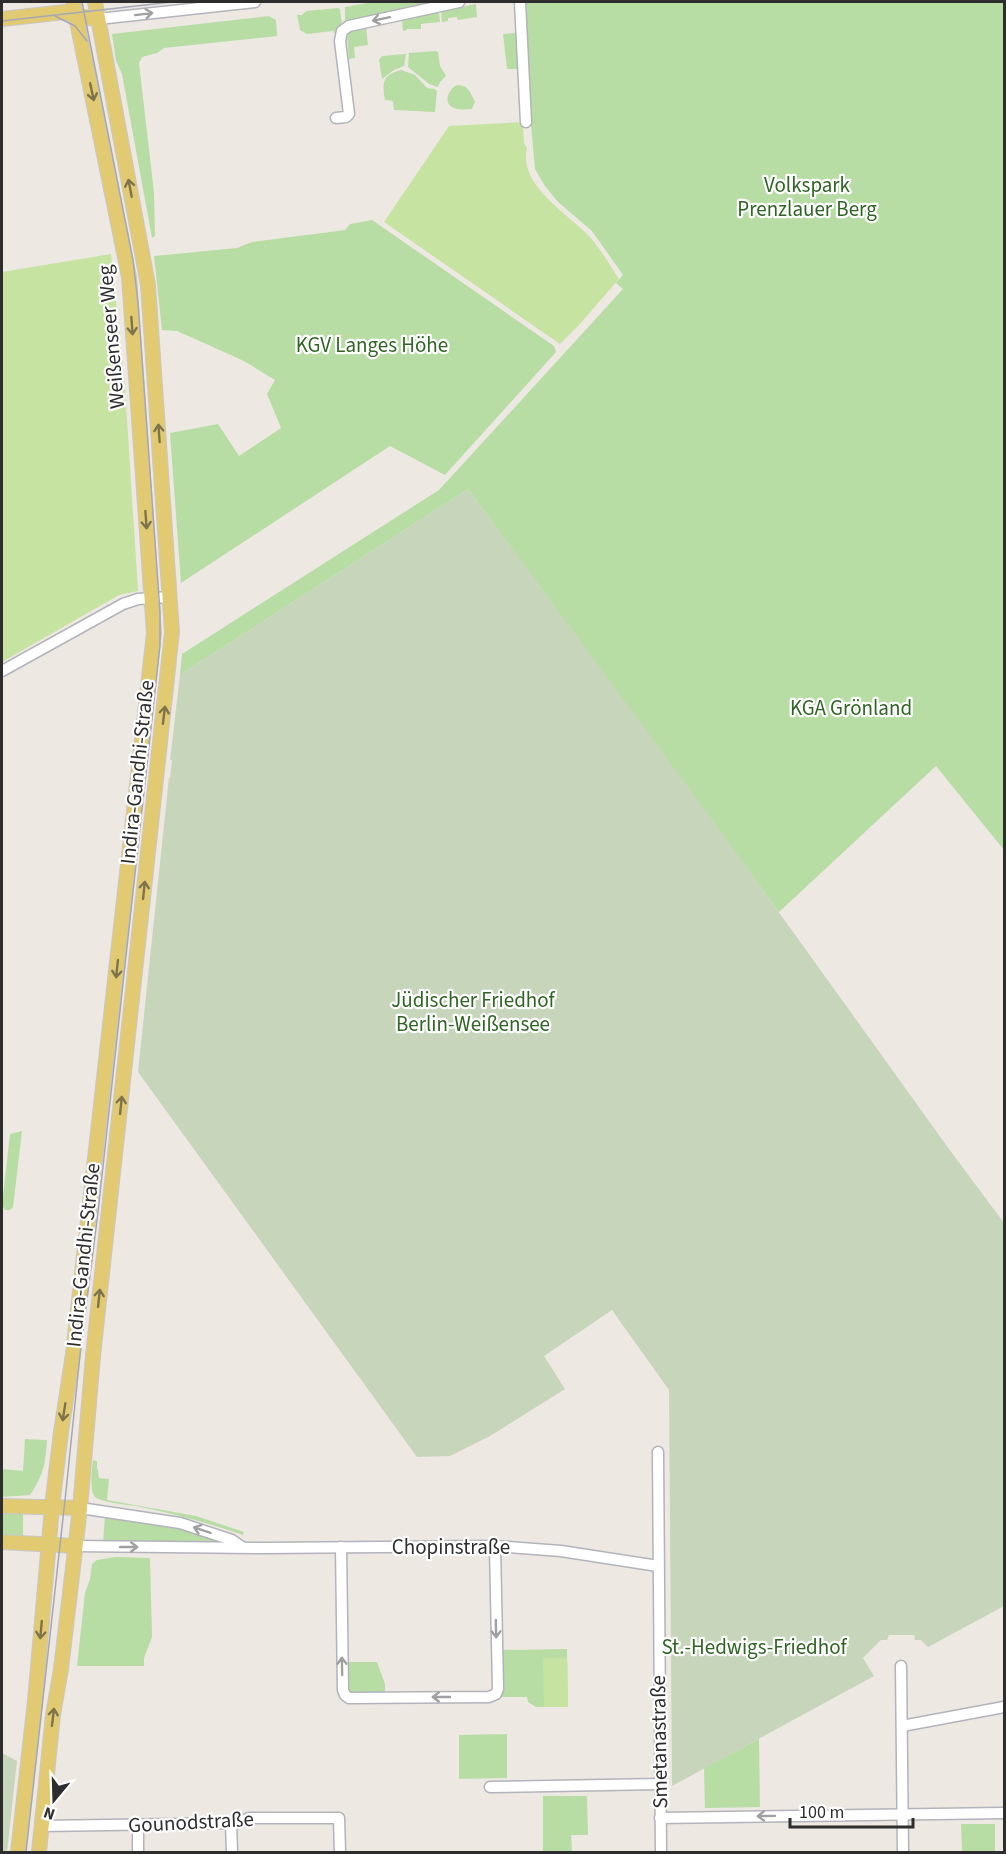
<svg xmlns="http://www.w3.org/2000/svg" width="1006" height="1854" viewBox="0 0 1006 1854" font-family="'Source Sans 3',sans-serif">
<rect width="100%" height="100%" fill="#ede8e2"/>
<!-- green -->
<g fill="#b7dda5">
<polygon points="373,2 444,2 345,22 345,7"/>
<polygon points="524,2 1004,2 1004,850 936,766 779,912 468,489 180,675 182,654 439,490 623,289 616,283 623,275 592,231 558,202 545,186 535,169 530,114"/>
<polygon points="476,4 477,17 458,20 457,17 448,18 448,21 442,22 441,11"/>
<polygon points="338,8 340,9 342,25 338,32 334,33 333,31 307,34 300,30 297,15 302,15 306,11"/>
<polygon points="439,12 440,22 421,24 421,29 407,29 407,30 403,31 402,20"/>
<polygon points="269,16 276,20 277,36 164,48 157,53 142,57 139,63 154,193 155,236 152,238 122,74 116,61 112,34"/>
<polygon points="366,27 368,45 354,47 355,58 349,59 347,35 351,30"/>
<polygon points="516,33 518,69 507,69 503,34"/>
<polygon points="435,51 438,52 440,66 446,76 440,82 438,87 429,84 408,67 409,53"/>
<polygon points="405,54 406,54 404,66 394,70 382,79 379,60 382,56"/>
<path d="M401 70 415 75 427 88 434 89 437 91 435 112 394 110 393 101 385 100C382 83 382 75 401 70Z"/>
<path d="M457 85C469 85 471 94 475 102L472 109C467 109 462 110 457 109 442 106 447 90 457 85Z"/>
<polygon points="372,220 554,346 556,352 445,475 390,446 181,583 170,433 218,424 239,456 281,428 267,394 275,380 244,361 177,331 162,330 154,256 237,248 252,242 345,230 350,224"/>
<polygon points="22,1131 13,1207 10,1210 5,1210 2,1205 10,1134"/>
<path d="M25 1439 47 1440C45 1465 44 1474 30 1495L2 1497V1469L23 1471Z"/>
<path d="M93 1460 97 1461V1469L98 1470 99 1478 109 1479 107 1500 196 1516 244 1532 243 1535C208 1523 173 1513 136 1506 127 1505 101 1502 95 1497 89 1490 92 1468 93 1460Z"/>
<polygon points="2,1510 23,1512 23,1536 2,1536"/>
<polygon points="105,1516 171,1525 218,1540 218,1542 103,1543"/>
<polygon points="115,1557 150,1558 152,1637 144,1658 144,1666 77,1666 85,1593 90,1579 92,1564 97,1560"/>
<polygon points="567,1649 568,1707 536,1707 528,1702 527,1697 502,1697 500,1650"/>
<polygon points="345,1662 377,1662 385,1684 385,1694 353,1694 348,1689"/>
<polygon points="507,1734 507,1778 459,1779 459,1735"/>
<polygon points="759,1739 760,1807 705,1808 704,1768"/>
<polygon points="543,1796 587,1796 588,1835 571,1835 572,1852 543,1852"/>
<polygon points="961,1824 995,1824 995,1852 962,1852"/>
</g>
<!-- cemetery -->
<g fill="#c7d5bb">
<polygon points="468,489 722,833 949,1149 1004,1223 1004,1606 928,1647 921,1640 915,1640 914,1635 889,1635 887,1640 881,1640 863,1658 874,1676 672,1786 669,1390 612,1310 544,1356 565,1389 490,1436 450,1456 417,1457 138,1072 169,778 170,778 172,760 170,760 180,675"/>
<polygon points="2,1753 17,1761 7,1852 2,1852"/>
</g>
<!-- pitch -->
<g fill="#c6e3a2">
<path d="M523 122 524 143 527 148C518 184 565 212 586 233 599 246 609 264 619 279L579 325 560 344 384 222 449 126Z"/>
<polygon points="111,254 125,388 138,591 119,595 2,662 2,272"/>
<polygon points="543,1658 567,1658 568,1707 544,1707"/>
</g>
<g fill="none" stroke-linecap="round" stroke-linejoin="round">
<!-- minor casing -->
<g stroke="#b2b3bc" stroke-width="13">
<g id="minor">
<polyline points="520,2 526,122"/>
<polyline points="98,19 255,2"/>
<polyline points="336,118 346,117 349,114 340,41 342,31 349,26 459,2"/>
<polyline points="2,671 123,604 138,599 170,597"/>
<polyline points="658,1452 661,1852"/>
<polyline points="80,1508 180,1523 232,1540 242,1547"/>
<polyline points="75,1546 265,1548 495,1546 561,1551 658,1566"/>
<polyline points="341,1547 343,1690 345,1695 349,1698 489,1697 496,1694 498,1689 495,1546"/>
<polyline points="901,1666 903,1852"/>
<polyline points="902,1726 1004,1707"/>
<polyline points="490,1787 660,1784"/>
<polyline points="660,1818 1004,1813"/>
<polyline points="231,1824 232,1852"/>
<polyline points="42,1826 238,1823 249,1818 339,1818 340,1852"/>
<polyline points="138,1852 138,1825"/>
</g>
</g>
<!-- major casing -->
<g stroke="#c8c8c8" stroke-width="16">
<g id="major">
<polyline points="2,19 65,12 76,16 98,19"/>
<polyline points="2,1506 80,1508"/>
<polyline points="2,1542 75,1546"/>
<polyline points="18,1852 35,1701 52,1507 61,1432 73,1354 154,633 129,277 73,2"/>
<polyline points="39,1852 53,1715 61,1669 80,1508 93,1356 172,632 148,285 95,2"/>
</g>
</g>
<!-- minor -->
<use href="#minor" stroke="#fff" stroke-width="10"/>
<!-- major -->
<use href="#major" stroke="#e2ca72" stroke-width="14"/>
<!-- tram -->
<g stroke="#a5a7b5" stroke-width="1.5">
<polyline points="55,16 75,26 87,41"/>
<polyline points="2,21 172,2"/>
<polyline points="26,1852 66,1491 80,1355 98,1212 160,645 160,612 138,303 133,260 82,2"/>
</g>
</g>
<!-- one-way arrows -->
<defs><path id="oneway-shaft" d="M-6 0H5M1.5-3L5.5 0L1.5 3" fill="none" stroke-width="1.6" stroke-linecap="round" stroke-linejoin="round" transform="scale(1.5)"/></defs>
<g stroke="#a0a0a0">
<use href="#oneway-shaft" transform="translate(144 14) rotate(-7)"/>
<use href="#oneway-shaft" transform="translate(381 19) rotate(168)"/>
<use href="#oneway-shaft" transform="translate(202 1530) rotate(-162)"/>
<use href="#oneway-shaft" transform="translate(129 1547)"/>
<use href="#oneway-shaft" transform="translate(496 1629) rotate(89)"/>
<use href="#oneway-shaft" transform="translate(342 1666) rotate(-91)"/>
<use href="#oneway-shaft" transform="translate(441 1697) rotate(180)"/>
<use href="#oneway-shaft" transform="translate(766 1816) rotate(179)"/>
</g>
<g stroke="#7e744c">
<use href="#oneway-shaft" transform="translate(92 92) rotate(78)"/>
<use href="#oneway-shaft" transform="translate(130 188) rotate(-101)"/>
<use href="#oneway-shaft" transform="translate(132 326) rotate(86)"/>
<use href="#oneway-shaft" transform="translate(159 433) rotate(-94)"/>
<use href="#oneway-shaft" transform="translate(146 520) rotate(86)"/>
<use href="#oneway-shaft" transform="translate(164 715) rotate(-83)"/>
<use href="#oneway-shaft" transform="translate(144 890) rotate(-84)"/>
<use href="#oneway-shaft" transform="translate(117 969) rotate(96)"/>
<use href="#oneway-shaft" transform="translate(121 1105) rotate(-84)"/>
<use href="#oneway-shaft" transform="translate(99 1298) rotate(-84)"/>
<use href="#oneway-shaft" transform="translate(64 1412) rotate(99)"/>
<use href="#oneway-shaft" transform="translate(41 1630) rotate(95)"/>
<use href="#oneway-shaft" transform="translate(53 1717) rotate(-83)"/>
</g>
<g text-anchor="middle" stroke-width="4.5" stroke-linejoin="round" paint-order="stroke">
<!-- park labels -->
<g font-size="21" fill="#306424" stroke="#fff">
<text x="807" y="192">Volkspark<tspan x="807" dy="24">Prenzlauer Berg</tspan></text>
<text x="372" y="352">KGV Langes Höhe</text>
<text x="851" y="715">KGA Grönland</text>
<text x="473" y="1007">Jüdischer Friedhof<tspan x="473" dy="24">Berlin-Weißensee</tspan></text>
<text x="754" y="1654">St.-Hedwigs-Friedhof</text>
</g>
<!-- street labels -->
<g font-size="21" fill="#2d2d2d" stroke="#fff">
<text transform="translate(111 337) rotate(-95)" y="7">Weißenseer Weg</text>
<text transform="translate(137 772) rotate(-84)" y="7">Indira-Gandhi-Straße</text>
<text transform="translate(83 1255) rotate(-84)" y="7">Indira-Gandhi-Straße</text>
<text x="451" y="1554">Chopinstraße</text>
<text transform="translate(659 1742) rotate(-91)" y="7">Smetanastraße</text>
<text transform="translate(191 1822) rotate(-3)" y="7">Gounodstraße</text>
</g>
</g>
<!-- border -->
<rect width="1006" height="1854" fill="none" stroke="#2d2d2d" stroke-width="6"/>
<!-- north arrow -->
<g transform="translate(54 1800) rotate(199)" stroke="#ffffff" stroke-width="4.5" paint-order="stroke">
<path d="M0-4.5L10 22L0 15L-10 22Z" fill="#2d2d2d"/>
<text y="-9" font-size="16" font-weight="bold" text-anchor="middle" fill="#2d2d2d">N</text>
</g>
<!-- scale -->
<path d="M790 1818v9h123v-9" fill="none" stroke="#2d2d2d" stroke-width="3"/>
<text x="799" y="1818" font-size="18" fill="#2d2d2d" stroke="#ffffff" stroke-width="4.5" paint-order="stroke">100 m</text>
</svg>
